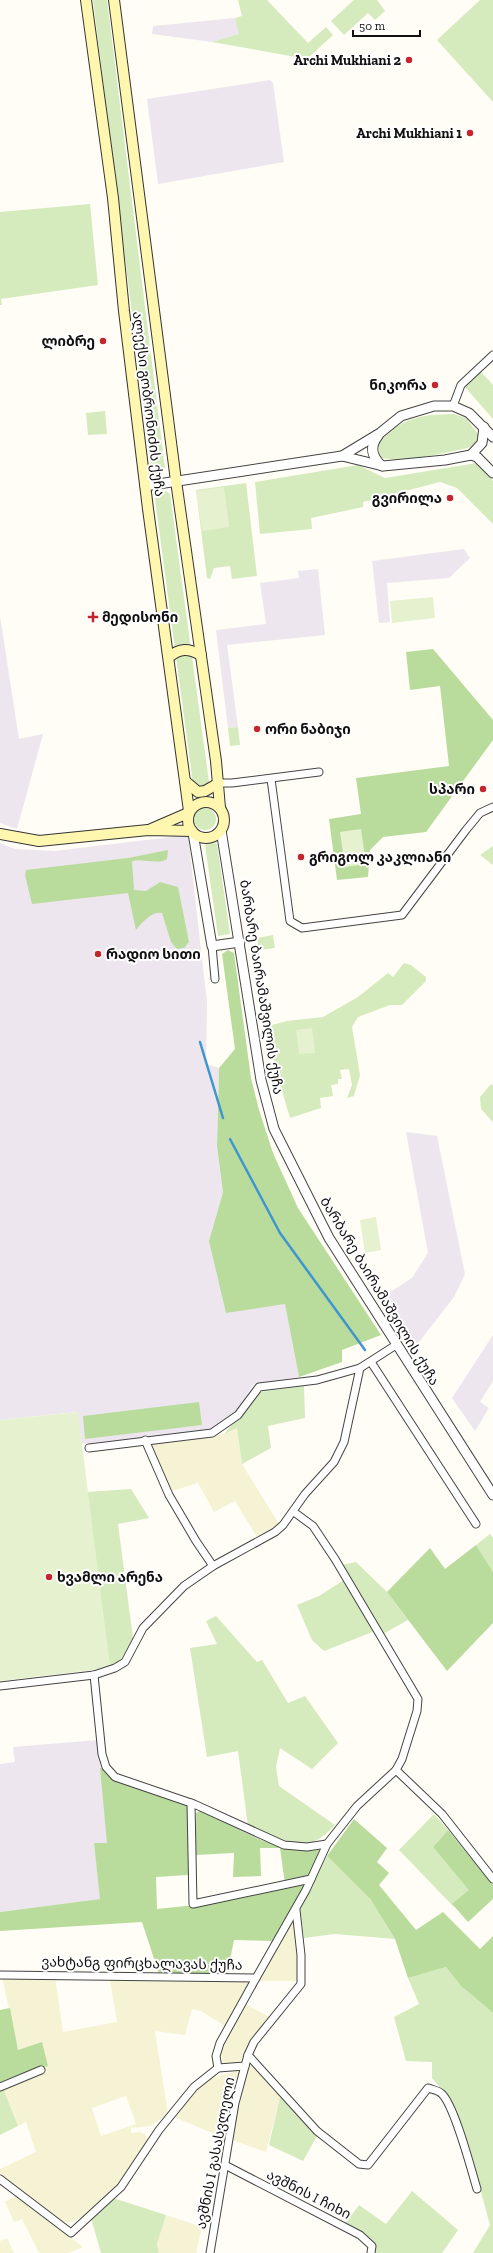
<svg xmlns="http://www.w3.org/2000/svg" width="493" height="2253" viewBox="0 0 493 2253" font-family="'Zilla Slab','Noto Sans Georgian',serif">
<rect width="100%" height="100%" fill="#fffdf5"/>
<!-- industrial -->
<g fill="#eee6ef">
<polygon points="235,18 240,34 212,42 152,34 153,26"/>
<polygon points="270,80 273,83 284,162 158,184 147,99"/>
<polygon points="464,549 470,558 449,578 387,583 390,622 379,623 372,561"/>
<polygon points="318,569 325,635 227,645 238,727 228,728 216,630 266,624 260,583 299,578 298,571"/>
<polygon points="0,616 19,739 43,734 17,829 0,823"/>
<polygon points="188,835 207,1002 206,1064 219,1068 217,1146 223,1192 209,1241 285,1303 299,1377 254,1384 235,1413 216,1429 81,1444 77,1412 0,1420 0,843 15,849 55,851"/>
<polygon points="406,1132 437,1136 465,1274 454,1297 416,1346 384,1296 412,1278 428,1253"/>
<polygon points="493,1335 493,1381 480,1402 489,1408 475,1431 452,1398"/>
<polygon points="98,1740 108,1843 94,1844 101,1899 0,1912 0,1764 15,1762 13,1747"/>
</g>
<!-- farmland -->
<g fill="#f6f3d4" fill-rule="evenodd">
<polygon points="237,1428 242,1464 279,1524 257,1537 235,1501 214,1512 198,1483 172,1491 149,1442 224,1434"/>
<polygon points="294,1919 300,1971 298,1981 257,1981"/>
<path d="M2 1977H55L63 2032 117 2022 110 1980 251 1982 225 2026 201 2011 192 2009 185 2035 155 2031 168 2114 151 2126 131 2128V2133L140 2132 145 2134 148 2141 123 2181 87 2214 73 2222H60L0 2176V2169L36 2152 26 2122 18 2126 1 2083 20 2074 48 2066 18 2050ZM126 2096 136 2124 101 2136 92 2108Z"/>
<polygon points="244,2003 271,2018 250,2042 247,2051 238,2064 224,2064 220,2053 223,2042"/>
<polygon points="254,2065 280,2097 266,2152 232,2140 248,2066"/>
<polygon points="241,2070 226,2139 172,2116 198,2087 212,2078"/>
<polygon points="15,2196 83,2247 68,2253 39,2253 22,2219 14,2222 5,2202"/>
<polygon points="166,2215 202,2227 196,2253 159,2253 157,2244"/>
<polygon points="7,2238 14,2253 0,2253 0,2241"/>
</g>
<!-- green -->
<g fill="#d5ebbd">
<polygon points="93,0 107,0 165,468 159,475 151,467"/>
<polygon points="238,0 267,0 308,43 326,27 333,35 307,59 212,42 239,34 235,18 242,16"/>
<polygon points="354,0 377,0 385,11 375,20 368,13 344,35 331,21"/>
<polygon points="480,0 493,0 493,102 437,40"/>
<polygon points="90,204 98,285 1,299 2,305 0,305 0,212"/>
<polygon points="481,372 493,385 493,419 465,387"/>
<polygon points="105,411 107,434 88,435 86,413"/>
<path d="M454 414 466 418 478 434 477 443 472 447C452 451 392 467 377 455L376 447C400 417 418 415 454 414Z"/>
<polygon points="477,463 493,481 493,524 457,488 440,482 363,502 363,507 311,518 312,529 260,534 255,482 358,465 385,478"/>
<polygon points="246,483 257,576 232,579 230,566 214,568 210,579 207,578 196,490"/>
<polygon points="166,491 170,494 209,782 206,787 201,789 193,784 155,499 159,493"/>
<polygon points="238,727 240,745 230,746 228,728"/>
<circle cx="205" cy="819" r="11"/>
<polygon points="212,841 217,844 230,934 218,936 205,845"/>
<polygon points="493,846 493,865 480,855"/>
<polygon points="273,935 275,948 259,950 257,938"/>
<polygon points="404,963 411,965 426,977 426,981 402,1005 390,1005 358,1017 352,1027 360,1075 354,1096 347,1098 352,1085 349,1069 340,1070 342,1079 338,1079 338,1084 331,1085 333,1096 320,1098 321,1108 290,1118 275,1067 268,1026 287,1021 323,1017 358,997 388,973 393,977"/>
<polygon points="491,1084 493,1086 493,1122 481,1109 480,1097"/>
<polygon points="304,1386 305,1418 268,1426 271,1448 242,1464 237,1428 224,1434 260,1392"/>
<polygon points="131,1489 149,1518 118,1524 133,1638 119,1662 110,1668 87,1492"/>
<polygon points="490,1534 493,1538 493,1572 476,1545"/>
<polygon points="356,1562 387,1592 408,1620 383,1634 342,1565"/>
<polygon points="344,1580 375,1631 324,1651 312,1640 297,1605 319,1596"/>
<path d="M216 1616 257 1662 262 1660 288 1703 305 1696 338 1743 312 1769 280 1748 276 1767 279 1786 335 1825C304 1859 284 1842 248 1826L238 1751 207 1757 190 1648 217 1644 206 1621Z"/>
<polygon points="434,1814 448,1830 433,1847 470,1890 453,1906 399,1850"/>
<polygon points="327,1856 371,1900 395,1939 335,1934 304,1938 300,1907"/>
<polygon points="446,1967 461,1986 493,2013 493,2253 473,2253 490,2225 474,2167 451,2101 432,2078 432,2062 406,2061 394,2017 419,2004 408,1978"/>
<polygon points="3,2088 18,2126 0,2135 0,2089"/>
<polygon points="280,2097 317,2136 303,2161 269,2145"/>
<polygon points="412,2191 458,2230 442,2253 374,2253 375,2244 364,2234 345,2224 359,2205 386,2224"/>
<polygon points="113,2198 166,2215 157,2244 159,2253 101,2253 91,2218"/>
</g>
<!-- forest -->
<g fill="#b9dc9c">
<polygon points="433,649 493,720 493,740 426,832 383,837 370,850 368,877 337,880 329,819 361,814 356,778 449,766 440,686 410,690 406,652"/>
<path d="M168 850 167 859C158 865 143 858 132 861L134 890 146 891 160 882 178 887 189 942 184 948 177 949 171 942 162 913C151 911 142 923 136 930L128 893 32 904 25 875 26 870 128 858Z"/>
<polygon points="228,950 234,953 251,1078 259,1110 273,1153 298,1208 381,1335 342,1350 342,1362 299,1377 285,1304 226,1313 209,1241 223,1192 217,1146 219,1068 235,1049 222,954"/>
<polygon points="199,1402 202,1425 85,1439 83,1416"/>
<polygon points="476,1545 493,1572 493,1623 447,1671 387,1592 430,1548 445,1569"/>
<polygon points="100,1768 105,1769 115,1780 129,1786 188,1805 188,1875 156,1877 157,1909 205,1904 306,1883 274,1941 234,1940 227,1975 159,1974 142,1922 0,1931 0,1912 100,1899 94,1843 107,1843"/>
<path d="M201 1810C237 1827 278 1856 319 1850L310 1876 285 1884 280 1848H260L261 1876 233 1877 234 1853 195 1855 196 1813Z"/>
<polygon points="354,1819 387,1848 377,1862 389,1873 379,1885 416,1930 443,1912 480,1949 493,1936 493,2013 461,1986 446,1967 408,1978 395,1939 371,1900 327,1856"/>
<polygon points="448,1830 493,1885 493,1899 468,1922 452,1904 469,1890 433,1847"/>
<polygon points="10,2008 18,2050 42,2042 48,2066 20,2074 0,2083 0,2010"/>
</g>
<!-- pitch -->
<g fill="#e6f2cf">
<polygon points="224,487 229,527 202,531 196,491"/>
<polygon points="433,597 435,618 392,623 390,601"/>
<polygon points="361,829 366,864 345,867 340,832"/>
<polygon points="312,1028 315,1053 299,1054 296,1030"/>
<polygon points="376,1217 381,1250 365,1253 360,1220"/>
<polygon points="78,1412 110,1668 0,1681 0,1420"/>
</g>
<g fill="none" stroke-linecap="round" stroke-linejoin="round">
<!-- stream -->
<g stroke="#3f96cf" stroke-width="2.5">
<polyline points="200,1042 223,1118"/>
<polyline points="230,1139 280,1233 365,1350"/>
</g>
<!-- minor casing -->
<g stroke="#444" stroke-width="9">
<g id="minor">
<polyline points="453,406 461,385 493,355"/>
<polyline points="271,779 290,921 302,928 402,915 466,830 480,813 493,807"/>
<polyline points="219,783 232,783 319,772"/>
<polyline points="212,946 215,979"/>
<polyline points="371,1362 476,1524"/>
<polyline points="145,1440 169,1495 196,1541 213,1566"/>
<polyline points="89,1448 212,1433 238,1415 259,1387 317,1380 360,1368 396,1345"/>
<polyline points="94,1675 102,1754 106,1767 115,1777 194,1804 284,1845 307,1847 327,1844"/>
<polyline points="0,1686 94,1675 115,1668 125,1662 143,1628 184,1586 213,1566 275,1532 283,1525 305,1494 334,1462 344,1442 360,1368"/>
<polyline points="396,1770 442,1814 493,1879"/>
<polyline points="191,1803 193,1904 311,1879"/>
<polyline points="0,1975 256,1978 306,1890 327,1844 357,1806 396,1770 402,1759 417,1711 418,1699 335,1559 313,1526 294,1512"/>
<path d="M248 2055 317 2131 359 2164 368 2165 428 2088C433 2090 438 2090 442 2094 455 2107 471 2169 477 2189"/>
<polyline points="218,2068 216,2056 220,2043 256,1978"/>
<polyline points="0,2087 41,2070"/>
<polyline points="225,2165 360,2235 372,2246 371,2253"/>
<polyline points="0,2179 71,2233 121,2187 159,2130 194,2087 218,2068 245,2066"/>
<polyline points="210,2253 235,2103 248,2055 254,2042 301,1984 301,1955 296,1910"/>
</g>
</g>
<!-- tertiary casing -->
<g stroke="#444" stroke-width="11">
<g id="tertiary">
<path d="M378 436C369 447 372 457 382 466"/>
<polyline points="471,455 482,443 484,427"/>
<polyline points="342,456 383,466 445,460 471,455 477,457 493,473"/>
<polyline points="145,486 342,456 380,433 401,416 434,406 453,406 469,413 493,437"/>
<polyline points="221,830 261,1080 274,1129 329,1238 493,1495"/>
<polyline points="193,833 212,946 240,942"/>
</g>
</g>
<!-- secondary casing -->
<g stroke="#333" stroke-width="12">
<g id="secondary">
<polyline points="86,0 113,198 124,311 148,509 189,811"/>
<polyline points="114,0 176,481 216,761 220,808"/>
<path d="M169 657C180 648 188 648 201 655"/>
<polyline points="185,781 198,792 205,791 219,783"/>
<circle cx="206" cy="820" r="18"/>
<polyline points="151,829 188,813"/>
<polyline points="0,834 39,841 148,830 192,831"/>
</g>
</g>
<!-- minor -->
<use href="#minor" stroke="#fff" stroke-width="7"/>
<!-- tertiary -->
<use href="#tertiary" stroke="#fff" stroke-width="9"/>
<!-- secondary -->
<use href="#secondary" stroke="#fff6b0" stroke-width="10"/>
</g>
<!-- markers -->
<g fill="#c4262e" stroke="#fff" stroke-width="1.5">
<circle cx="409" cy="60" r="4"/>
<circle cx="470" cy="133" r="4"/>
<circle cx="103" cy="341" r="4"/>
<circle cx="435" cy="385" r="4"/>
<circle cx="450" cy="498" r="4"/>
<path d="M91 611h4v4h4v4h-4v4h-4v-4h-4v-4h4z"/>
<circle cx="257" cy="729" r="4"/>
<circle cx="483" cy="789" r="4"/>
<circle cx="301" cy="857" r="4"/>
<circle cx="98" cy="954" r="4"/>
<circle cx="49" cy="1577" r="4"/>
</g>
<g text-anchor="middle" stroke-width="4" stroke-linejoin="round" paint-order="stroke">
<!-- poi labels -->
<g font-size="14" font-weight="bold" fill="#111" stroke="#fff" text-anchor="end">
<text x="401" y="65">Archi Mukhiani 2</text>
<text x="462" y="138">Archi Mukhiani 1</text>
<text x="95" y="346">ლიბრე</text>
<text x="427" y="390">ნიკორა</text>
<text x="442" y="503">გვირილა</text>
<text x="102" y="622" text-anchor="start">მედისონი</text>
<text x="265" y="734" text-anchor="start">ორი ნაბიჯი</text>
<text x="475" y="794">სპარი</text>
<text x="309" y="862" text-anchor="start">გრიგოლ კაკლიანი</text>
<text x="106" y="959" text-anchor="start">რადიო სითი</text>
<text x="57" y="1582" text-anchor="start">ხვამლი არენა</text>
</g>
<!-- street labels -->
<g font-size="14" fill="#111" stroke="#fff">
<text transform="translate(149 404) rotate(83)" y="5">ალექსი გობრონიძის ქუჩა</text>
<text transform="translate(262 987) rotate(81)" y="5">ბარბარე ბაირამაშვილის ქუჩა</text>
<text transform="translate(380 1291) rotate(59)" y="5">ბარბარე ბაირამაშვილის ქუჩა</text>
<text transform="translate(142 1963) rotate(1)" y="5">ვახტანგ ფირცხალავას ქუჩა</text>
<text transform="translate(215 2153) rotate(-79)" y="5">ავშნის I გასასვლელი</text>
<text transform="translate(309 2194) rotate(27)" y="5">ავშნის I ჩიხი</text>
</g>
</g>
<!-- scale -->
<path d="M353 30v6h67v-6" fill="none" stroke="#111111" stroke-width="2"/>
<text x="359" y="30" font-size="12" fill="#111111" stroke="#ffffff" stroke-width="3" paint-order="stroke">50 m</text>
</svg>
